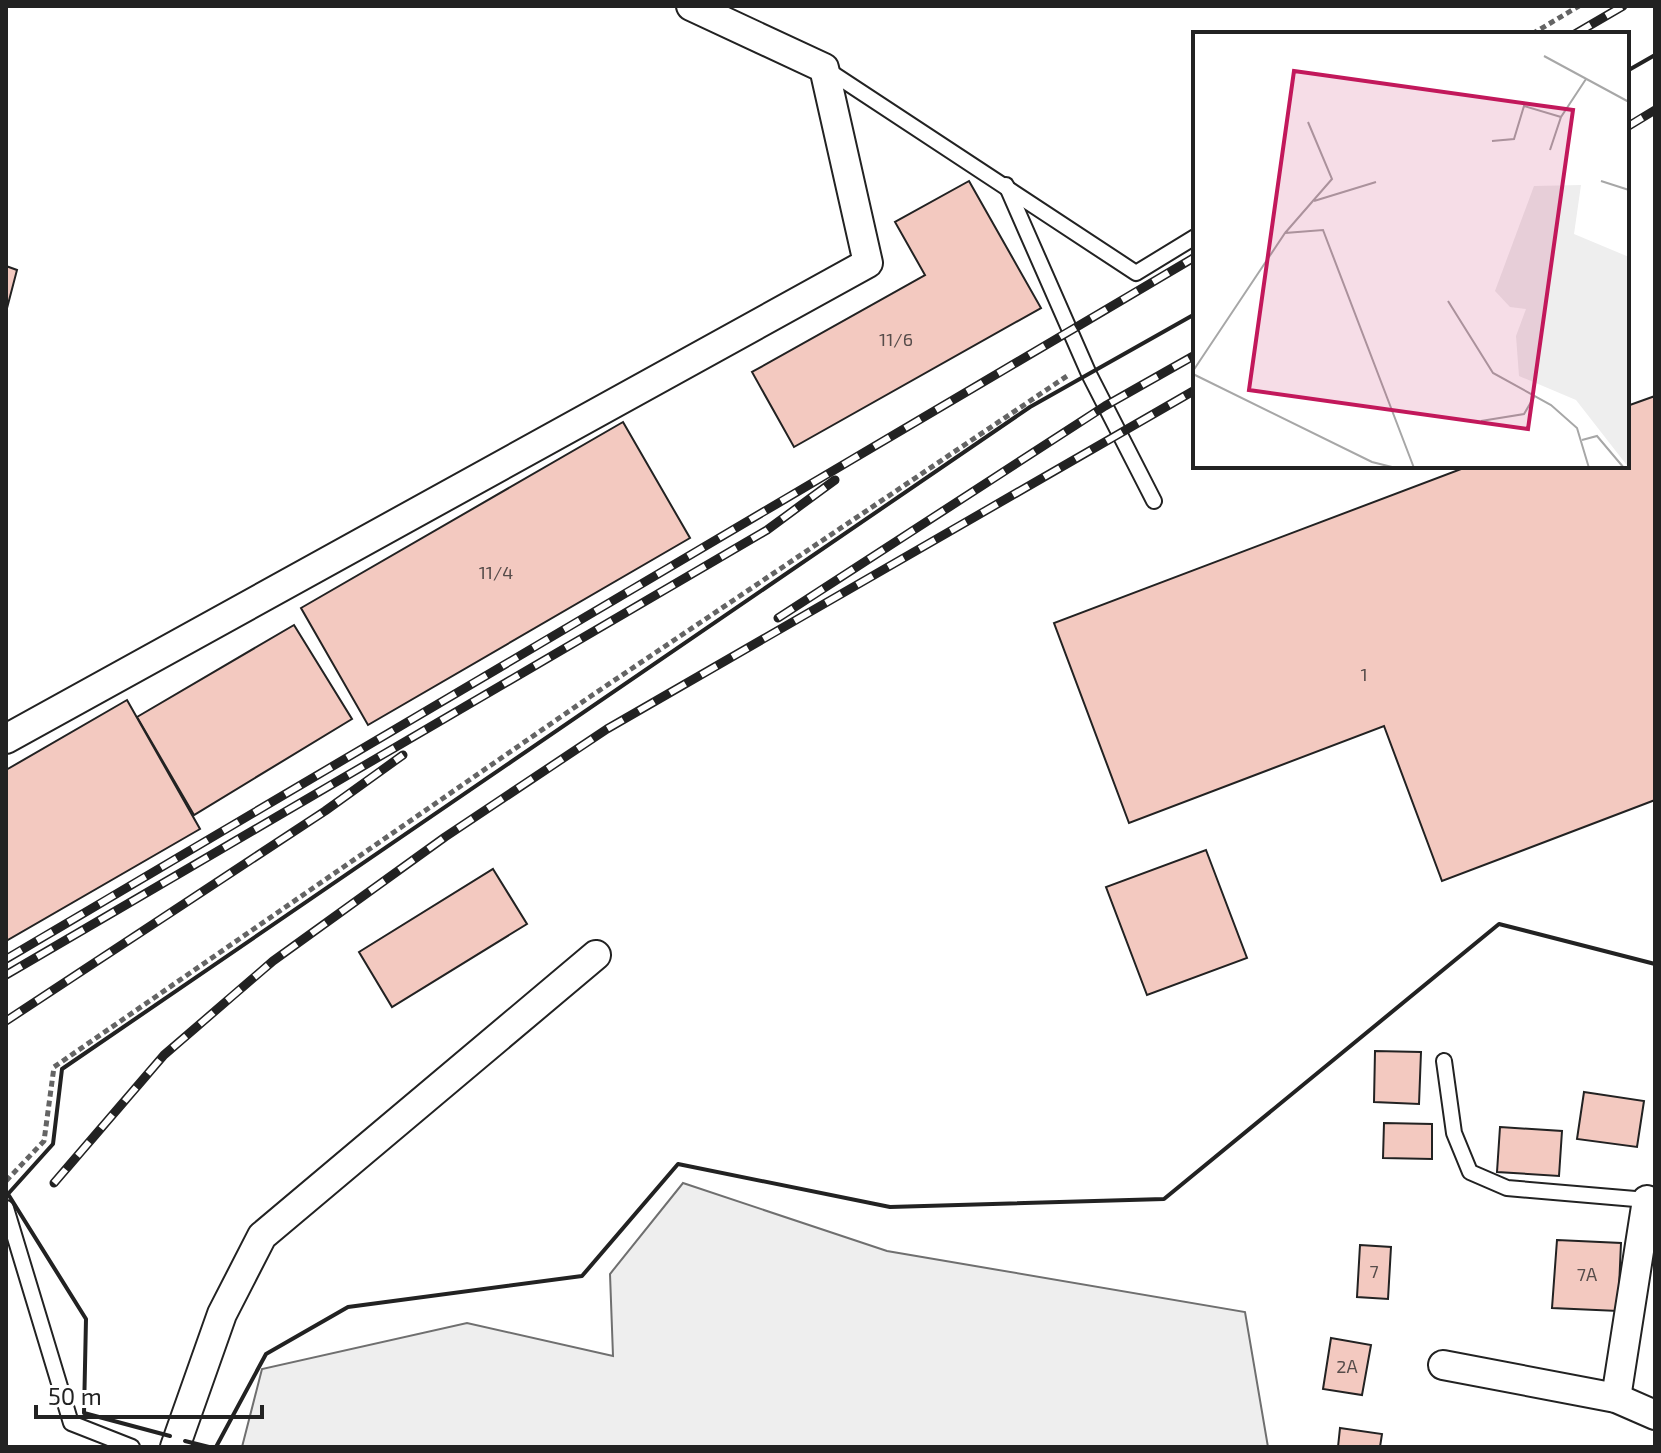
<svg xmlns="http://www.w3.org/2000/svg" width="1661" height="1453" viewBox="0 0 1661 1453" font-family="'Exo 2',sans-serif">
<rect width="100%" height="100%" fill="#fff"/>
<!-- green -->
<polygon fill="#eee" stroke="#6f6f6f" stroke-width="2" points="683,1183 887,1251 1245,1312 1268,1447 242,1447 262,1369 467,1323 613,1356 610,1274"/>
<!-- building -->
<g fill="#f3c9c0" stroke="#222" stroke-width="2">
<polygon points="969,181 1041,308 794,447 752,372 925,275 895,222"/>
<polygon points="6,266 17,270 6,312"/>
<polygon points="1655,396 1655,800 1442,881 1384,726 1129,823 1054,623 1469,466 1627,466 1627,406"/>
<polygon points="623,422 690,538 368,725 301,608"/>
<polygon points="294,625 352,719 194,815 137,717"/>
<polygon points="127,700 200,829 6,941 6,770"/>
<polygon points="1206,850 1247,958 1147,995 1106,887"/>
<polygon points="493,869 527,924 392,1007 359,952"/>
<polygon points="1375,1051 1421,1052 1419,1104 1374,1102"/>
<polygon points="1584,1092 1644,1101 1637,1147 1577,1139"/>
<polygon points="1384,1123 1432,1124 1432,1159 1383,1158"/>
<polygon points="1500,1127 1562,1131 1559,1176 1497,1172"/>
<polygon points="1557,1240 1621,1243 1618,1311 1552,1308"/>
<polygon points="1360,1245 1391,1247 1388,1299 1357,1297"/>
<polygon points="1331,1338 1371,1345 1362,1395 1323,1389"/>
<polygon points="1340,1428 1382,1434 1380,1447 1338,1447"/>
</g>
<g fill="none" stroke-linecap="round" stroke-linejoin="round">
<!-- service casing -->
<g stroke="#222" stroke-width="18">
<g id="service">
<polyline points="826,69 1136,273 1195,237"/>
<polyline points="1006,185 1089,374 1154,501"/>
<polyline points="1444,1061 1454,1133 1470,1172 1507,1188 1647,1200"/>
<polyline points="6,1208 71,1423 132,1447"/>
</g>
</g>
<!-- minor casing -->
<g stroke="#222" stroke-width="32">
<g id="minor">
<polyline points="6,739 868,263 824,68 691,6"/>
<polyline points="1443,1365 1616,1398 1655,1415"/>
<polyline points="1616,1398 1647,1200"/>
<polyline points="175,1447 222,1314 262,1236 596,955"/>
</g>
</g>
<!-- path -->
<g stroke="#646464" stroke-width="5" stroke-dasharray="6 4" stroke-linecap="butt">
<polyline points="1532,34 1579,6"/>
<polyline points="6,1181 44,1141 54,1067 591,696 1067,376"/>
</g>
<!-- service -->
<use href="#service" stroke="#fff" stroke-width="14"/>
<!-- minor -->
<use href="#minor" stroke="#fff" stroke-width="28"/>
<!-- rail casing -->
<g stroke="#222" stroke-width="9">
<g id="rail">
<polyline points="1575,34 1623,6"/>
<polyline points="1627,127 1655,110"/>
<polyline points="778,618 1105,406 1195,355"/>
<polyline points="6,959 1195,257"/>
<polyline points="6,975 767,530 835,480"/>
<polyline points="6,1021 325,811 403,755"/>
<polyline points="54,1183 164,1055 273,961 445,837 607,729 1195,390"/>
</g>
</g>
<!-- rail -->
<use href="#rail" stroke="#fff" stroke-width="6" stroke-dasharray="18" stroke-linecap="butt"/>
<!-- wall -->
<g stroke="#222" stroke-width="4">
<polyline points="1627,71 1655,55"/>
<polyline points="170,1436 84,1413 86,1319 8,1194 53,1144 62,1069 1030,407 1195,314"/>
<polyline points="185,1441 209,1447"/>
<polyline points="216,1447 266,1354 348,1307 582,1276 678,1164 890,1207 1164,1199 1499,924 1655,964"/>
</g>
</g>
<g text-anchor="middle" stroke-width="6" stroke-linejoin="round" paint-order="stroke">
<!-- number labels -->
<g font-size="18" fill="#564c4a">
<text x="896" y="346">11/6</text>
<text x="496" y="579">11/4</text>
<text x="1364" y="681">1</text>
<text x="1374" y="1278">7</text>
<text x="1587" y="1281">7А</text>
<text x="1347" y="1373">2А</text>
</g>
</g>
<!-- overview -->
<g transform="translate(1193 32)">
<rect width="436" height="436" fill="#fff"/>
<path d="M388 153 381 202 436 225V436L383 368 326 344 323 304 333 277 317 275 302 259 341 154Z" fill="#eee"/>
<path fill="none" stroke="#a7a7a7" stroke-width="2" d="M351 24 436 70M299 109 321 107 331 74 368 85M357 118 368 85 393 47M408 149 436 158M121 169 183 150M92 201 139 147 115 90M255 269 300 341 358 373 384 396 396 436M0 339 92 201 130 198 221 436M0 342 179 430 203 436M288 389 331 382 341 365M389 408 404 404 431 436"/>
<path fill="#c2185b" fill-opacity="0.15" stroke="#c2185b" stroke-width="4" d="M101 39 380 78 335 397 56 358Z"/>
<rect width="436" height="436" fill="none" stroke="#222" stroke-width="4"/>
</g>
<!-- border -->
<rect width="1661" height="1453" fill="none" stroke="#222222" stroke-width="16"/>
<!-- scale -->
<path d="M36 1405v12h226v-12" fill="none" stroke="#222222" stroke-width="4"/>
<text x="48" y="1405" font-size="24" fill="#222222" stroke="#ffffff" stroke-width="6" paint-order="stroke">50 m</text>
</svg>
